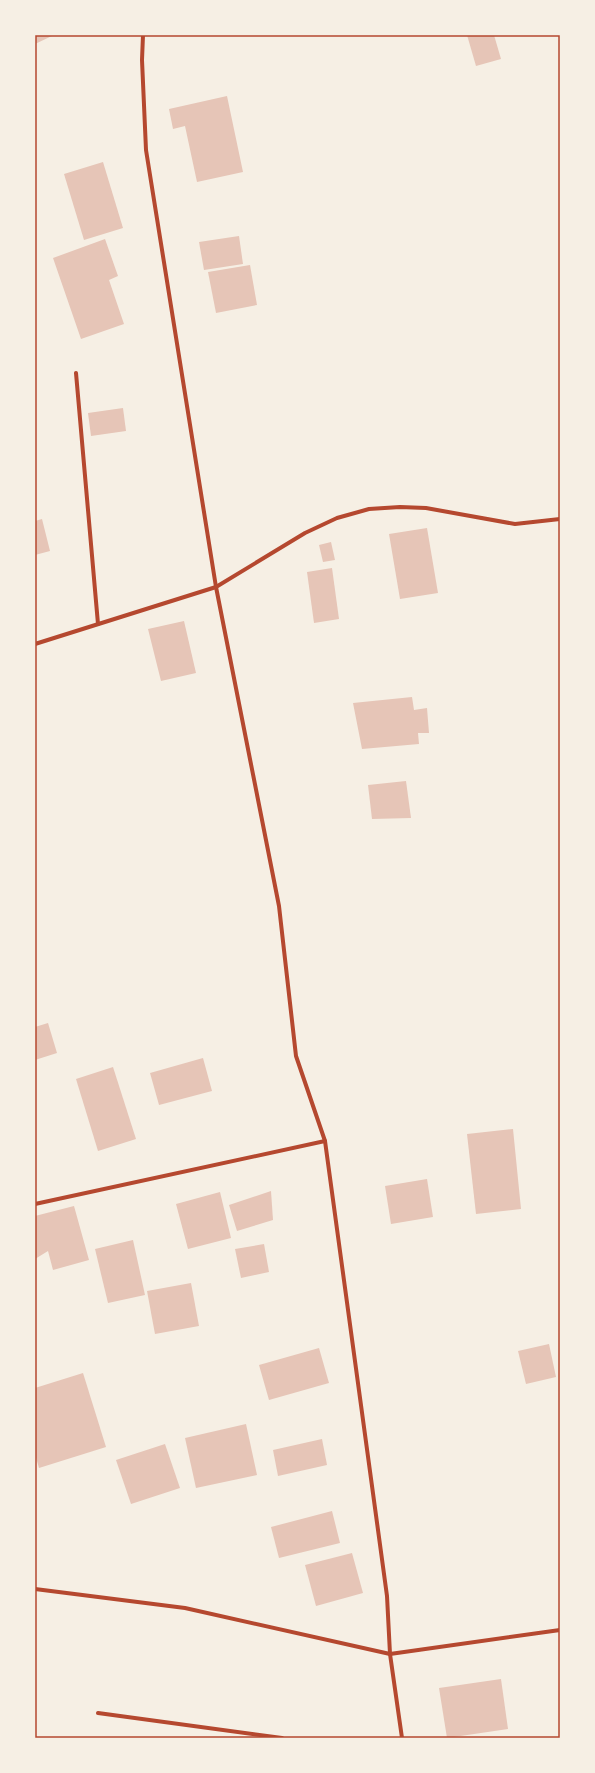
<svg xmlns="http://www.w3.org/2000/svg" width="595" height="1773" viewBox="0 0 595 1773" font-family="'Asap Condensed',sans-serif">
<rect width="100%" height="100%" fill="#f6efe4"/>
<!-- building -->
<g fill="#e6c5b7">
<polygon points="35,35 54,35 35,44"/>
<polygon points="467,35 494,35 501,59 476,66"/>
<polygon points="227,96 243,172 197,182 185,126 173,129 169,109"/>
<polygon points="103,162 123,228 84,240 64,174"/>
<polygon points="239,236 243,264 204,270 199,242"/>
<polygon points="105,239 118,276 109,280 124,324 81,339 53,258"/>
<polygon points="250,265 257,305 216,313 208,272"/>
<polygon points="123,408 126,431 91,436 88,413"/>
<polygon points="42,519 50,551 35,555 35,521"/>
<polygon points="427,528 438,593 400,599 389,534"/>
<polygon points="331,542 335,560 323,562 319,545"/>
<polygon points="332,568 339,619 314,623 307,572"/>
<polygon points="184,621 196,673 161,681 148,629"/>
<polygon points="412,697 414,710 427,708 429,733 418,733 419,744 362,749 353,703"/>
<polygon points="406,781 411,818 372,819 368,785"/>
<polygon points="48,1023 57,1053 35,1060 35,1027"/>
<polygon points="203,1058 212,1091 159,1105 150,1073"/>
<polygon points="113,1067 136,1139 98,1151 76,1079"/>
<polygon points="513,1129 521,1209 476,1214 467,1134"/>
<polygon points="427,1179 433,1217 391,1224 385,1186"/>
<polygon points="271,1191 273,1220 237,1231 229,1205"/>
<polygon points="220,1192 231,1238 188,1249 176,1204"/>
<polygon points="74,1206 89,1260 53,1270 48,1251 35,1259 35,1216"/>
<polygon points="133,1240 145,1295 108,1303 95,1249"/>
<polygon points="264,1244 269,1272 241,1278 235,1249"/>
<polygon points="191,1283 199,1326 155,1334 147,1291"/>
<polygon points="549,1344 556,1377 526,1384 518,1351"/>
<polygon points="319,1348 329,1383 269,1400 259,1365"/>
<polygon points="83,1373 106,1447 39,1468 35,1454 35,1388"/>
<polygon points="246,1424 257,1475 196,1488 185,1438"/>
<polygon points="322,1439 327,1465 278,1476 273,1450"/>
<polygon points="165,1444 180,1488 131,1504 116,1460"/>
<polygon points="332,1511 340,1543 279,1558 271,1527"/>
<polygon points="352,1553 363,1593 316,1606 305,1565"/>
<polygon points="501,1679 508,1729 447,1738 439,1688"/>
</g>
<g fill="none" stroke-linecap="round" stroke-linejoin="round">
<!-- minor -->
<g stroke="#b5482f" stroke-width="4">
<polyline points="143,35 142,60 146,150 216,587 279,906 296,1056 325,1141 387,1596 390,1654 402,1738"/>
<polyline points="76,373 98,624"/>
<polyline points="35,644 216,587 305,533 337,518 369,509 400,507 426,508 515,524 560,519"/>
<polyline points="35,1204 325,1141"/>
<polyline points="35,1589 185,1608 390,1654 560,1630"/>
<polyline points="98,1713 282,1738"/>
</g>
</g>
<!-- border -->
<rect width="595" height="1773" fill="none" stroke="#f6efe4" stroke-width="72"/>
<rect x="36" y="36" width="523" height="1701" fill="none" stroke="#b5482f" stroke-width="1.5"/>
</svg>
